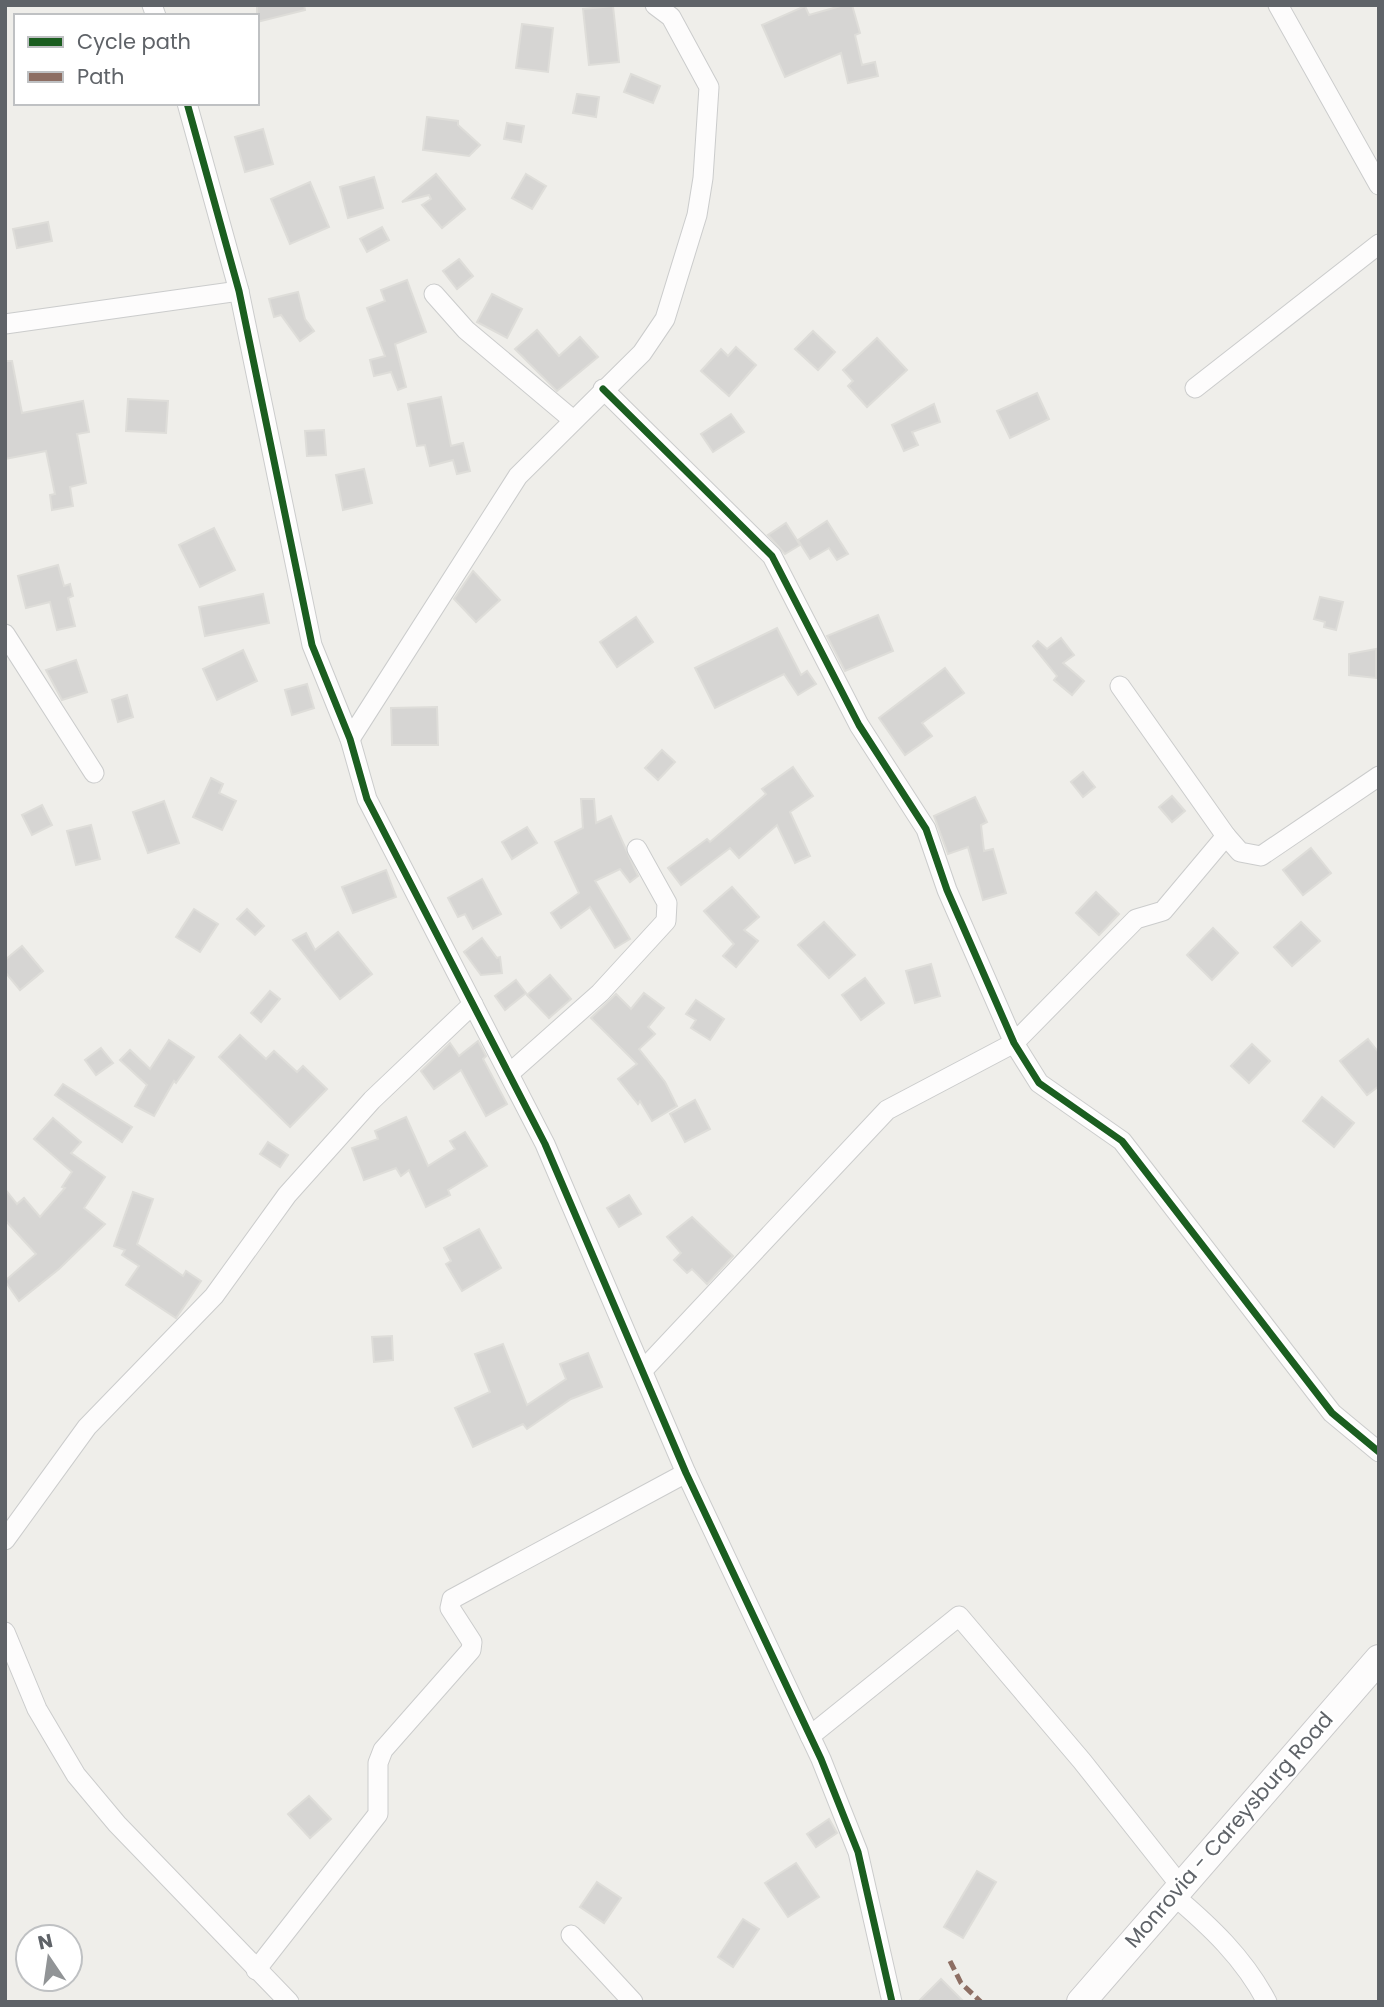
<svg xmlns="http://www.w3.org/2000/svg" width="1384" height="2007" viewBox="0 0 1384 2007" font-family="Poppins,sans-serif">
<rect width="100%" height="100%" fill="#efeeea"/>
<!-- building -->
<g fill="#d6d5d3" stroke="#deddd9" stroke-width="2">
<polygon points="257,5 304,5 305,10 257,22"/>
<polygon points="844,5 852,5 860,33 855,35 862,65 875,62 878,76 848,83 841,53 785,77 762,25 805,6 809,15"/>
<polygon points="613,6 619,62 589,65 583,9"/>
<polygon points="522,24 553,28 548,72 516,68"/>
<polygon points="631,74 660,86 653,103 624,92"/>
<polygon points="577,94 599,97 596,117 573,113"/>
<polygon points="427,117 458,121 458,125 480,145 469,156 423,150"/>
<polygon points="507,123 524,126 521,142 504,139"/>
<polygon points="263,129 273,164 245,172 235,137"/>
<polygon points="436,174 465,209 442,228 422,205 431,199 429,195 402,202"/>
<polygon points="526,174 546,186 532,209 512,198"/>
<polygon points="374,177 383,208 348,218 340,187"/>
<polygon points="310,182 329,227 290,244 271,199"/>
<polygon points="48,222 52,241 17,248 13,229"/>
<polygon points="382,227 389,240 367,252 360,239"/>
<polygon points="459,259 473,276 457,289 443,271"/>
<polygon points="407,280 426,332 395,344 406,387 398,390 391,372 374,376 370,360 385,356 367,308 385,301 381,290"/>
<polygon points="298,292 305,319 314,331 300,341 281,315 274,317 269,299"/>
<polygon points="492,294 522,309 507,338 477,322"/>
<polygon points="537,330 559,356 580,337 598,357 557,391 515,349"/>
<polygon points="813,331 835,352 818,370 795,349"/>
<polygon points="877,338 907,370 867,407 848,386 853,381 843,370"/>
<polygon points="736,347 756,365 729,396 701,371 721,349 728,356"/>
<polygon points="5,361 12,361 22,413 83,401 89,432 77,434 86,483 70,487 73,506 52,510 50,495 55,494 46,451 5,459"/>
<polygon points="1037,393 1049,419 1010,438 997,411"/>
<polygon points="441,397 451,446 463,443 470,471 457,474 453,460 430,466 425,445 417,446 408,404"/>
<polygon points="128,399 168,401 166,433 126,431"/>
<polygon points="934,404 940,422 912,432 918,445 904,451 892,425"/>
<polygon points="731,414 744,432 713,452 701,434"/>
<polygon points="324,430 326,455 307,456 305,431"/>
<polygon points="364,469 372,503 343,510 336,475"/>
<polygon points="827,521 848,554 837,560 829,548 810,559 798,540"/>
<polygon points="786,523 800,545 785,554 768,535"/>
<polygon points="214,528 235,570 200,587 179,545"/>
<polygon points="58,565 64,586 70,584 73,596 68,598 75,626 57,630 50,602 26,608 18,576"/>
<polygon points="473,571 500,600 476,622 454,599"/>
<polygon points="263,594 269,623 205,636 199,607"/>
<polygon points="1320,597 1343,602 1336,630 1324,627 1325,622 1314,619"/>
<polygon points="878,615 893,651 845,671 827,636"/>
<polygon points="636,617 653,642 617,667 600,642"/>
<polygon points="777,628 801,675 807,671 816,684 798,695 784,674 715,708 695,668"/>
<polygon points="1061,638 1074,655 1063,663 1084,681 1072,695 1054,680 1057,676 1033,646 1038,641 1047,649"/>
<polygon points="1376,649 1376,678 1349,675 1349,654"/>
<polygon points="243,650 257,681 217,700 203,669"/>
<polygon points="76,660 87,692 62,700 46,670"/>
<polygon points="945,668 964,693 922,723 932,736 905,755 879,718"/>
<polygon points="307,684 314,708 292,715 285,690"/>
<polygon points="127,695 133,717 118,722 112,700"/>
<polygon points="437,707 438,745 392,745 391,708"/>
<polygon points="662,750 675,762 658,780 645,768"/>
<polygon points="793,767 813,796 790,812 810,856 795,863 777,825 739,858 730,848 681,885 668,868 707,839 710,842 766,794 762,789"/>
<polygon points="1083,772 1095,787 1083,797 1071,782"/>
<polygon points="211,778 223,784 219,793 236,801 222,830 193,817"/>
<polygon points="1172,796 1185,811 1172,822 1159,807"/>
<polygon points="975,797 987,822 981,825 984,851 993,849 1006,893 983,900 968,847 948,854 934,816"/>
<polygon points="581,799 594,799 596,823 611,816 638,876 630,882 620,869 595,881 630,939 615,948 590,907 561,928 551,913 579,893 555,842 583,828"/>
<polygon points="164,801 179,843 148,853 133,812"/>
<polygon points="42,805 52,825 32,835 22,815"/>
<polygon points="91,825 100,859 76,865 67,831"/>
<polygon points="527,827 537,843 512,859 502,842"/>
<polygon points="1311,848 1331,873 1303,895 1283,870"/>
<polygon points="386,870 396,897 353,913 342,887"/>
<polygon points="482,879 501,914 473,929 465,914 458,917 448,898"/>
<polygon points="732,887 759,917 744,930 758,941 736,967 723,956 734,944 704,911"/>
<polygon points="1096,892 1119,914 1099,935 1076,913"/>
<polygon points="194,909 218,924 200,952 176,937"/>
<polygon points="247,909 264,926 255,935 237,919"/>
<polygon points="824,922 855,955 829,978 798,945"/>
<polygon points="1301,922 1320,941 1292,966 1274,947"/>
<polygon points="1213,928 1238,953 1212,980 1187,955"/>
<polygon points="338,932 372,974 340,999 293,940 306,933 315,950"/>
<polygon points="482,938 497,958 500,957 502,973 481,975 464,952"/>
<polygon points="22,946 43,971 20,990 5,972 5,960"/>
<polygon points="931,964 940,996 915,1003 906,971"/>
<polygon points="550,975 571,999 549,1018 527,995"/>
<polygon points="865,978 884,1003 861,1020 842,995"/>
<polygon points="516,980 526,993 505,1010 495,996"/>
<polygon points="270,991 280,999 261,1022 251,1013"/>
<polygon points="644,993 664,1008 648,1027 655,1034 639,1049 665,1082 677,1106 652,1121 640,1101 638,1104 618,1079 637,1064 591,1018 616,994 631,1009"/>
<polygon points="696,1000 724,1019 710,1040 691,1028 696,1020 686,1014"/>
<polygon points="240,1035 266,1059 274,1051 297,1072 303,1066 327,1089 290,1127 219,1057"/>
<polygon points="1368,1039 1379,1053 1379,1086 1367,1095 1340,1061"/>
<polygon points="169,1040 194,1057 176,1083 174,1081 154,1116 135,1106 147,1085 120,1060 130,1050 150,1069"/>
<polygon points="478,1041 486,1056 483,1059 507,1104 486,1116 461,1070 434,1089 421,1071 450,1043 459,1056"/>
<polygon points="1252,1044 1270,1061 1249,1083 1231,1066"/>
<polygon points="101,1048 113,1063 96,1075 85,1060"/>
<polygon points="63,1084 132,1127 122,1142 55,1095"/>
<polygon points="1322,1097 1354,1123 1334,1147 1303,1121"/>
<polygon points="695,1100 710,1129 685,1142 670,1114"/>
<polygon points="406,1117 428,1166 455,1149 450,1141 465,1132 487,1166 448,1190 450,1195 426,1207 409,1170 401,1176 396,1168 364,1180 352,1148 378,1139 375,1131"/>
<polygon points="53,1118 81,1142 71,1153 105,1177 84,1208 105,1224 59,1269 19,1301 5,1281 36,1254 5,1220 5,1189 17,1204 24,1198 40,1217 65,1188 62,1187 72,1172 34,1139"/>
<polygon points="268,1142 288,1155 280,1167 260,1154"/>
<polygon points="133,1192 153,1199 137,1244 183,1276 186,1271 201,1281 176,1318 126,1285 139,1266 122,1255 125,1250 114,1246"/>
<polygon points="629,1195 641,1214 619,1227 607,1208"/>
<polygon points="692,1217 733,1256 707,1284 692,1269 687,1273 674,1260 681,1253 667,1237"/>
<polygon points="479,1229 501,1268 462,1291 446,1264 451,1261 444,1248"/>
<polygon points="392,1336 393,1360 374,1362 372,1337"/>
<polygon points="503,1344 527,1405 566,1379 560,1364 588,1353 602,1387 571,1399 527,1429 523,1424 473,1447 455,1408 490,1392 475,1354"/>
<polygon points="309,1796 331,1819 310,1838 288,1814"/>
<polygon points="829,1819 837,1833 816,1847 807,1834"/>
<polygon points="796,1863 819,1897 788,1917 765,1883"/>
<polygon points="977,1871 996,1882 963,1938 944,1927"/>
<polygon points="597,1882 621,1898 604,1923 580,1907"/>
<polygon points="743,1919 759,1929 733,1967 718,1957"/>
<polygon points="941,1979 964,2002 918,2002"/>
</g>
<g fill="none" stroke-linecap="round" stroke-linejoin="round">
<!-- street casing -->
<g stroke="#cbcccc" stroke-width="21">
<g id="street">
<polyline points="152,5 156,16"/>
<polyline points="1278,5 1379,185"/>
<polyline points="187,103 239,291 312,645 350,739 367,799 545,1144 686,1473 821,1759 858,1852 892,2002"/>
<polyline points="434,294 466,330 573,420"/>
<polyline points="5,324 239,291"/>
<polyline points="1195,388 1379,244"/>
<polyline points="603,389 772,556 859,725 926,829 947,890 1014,1043 1039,1083 1122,1141 1332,1413 1379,1452"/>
<polyline points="5,634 94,773"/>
<polyline points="350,739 518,476 642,353 665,319 697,215 703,178 709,87 671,17 655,5"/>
<polyline points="1226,836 1240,852 1261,856 1379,776"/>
<polyline points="510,1073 600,993 666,921 667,903 637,849"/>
<polyline points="644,1369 887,1110 1014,1043 1136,919 1163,911 1226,836 1120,686"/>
<polyline points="5,1540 87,1427 214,1296 287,1195 372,1100 473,1004"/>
<polyline points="5,1632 37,1709 76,1775 117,1824 289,2002"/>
<polyline points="810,1736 959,1616 1082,1761 1180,1885"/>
<path d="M1172 1894C1210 1926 1244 1958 1267 2002"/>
<polyline points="571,1935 633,2002"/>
<polyline points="256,1970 378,1814 378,1763 383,1750 471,1650 472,1642 450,1608 452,1599 686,1473"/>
</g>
</g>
<!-- secondary casing -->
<g stroke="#cacacb" stroke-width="30">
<polyline id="secondary" points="1081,2002 1379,1659"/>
</g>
<!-- street -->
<use href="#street" stroke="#fdfcfc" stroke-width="19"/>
<!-- secondary -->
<use href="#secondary" stroke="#fdfcfc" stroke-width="28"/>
<!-- quiet -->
<polyline stroke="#8d6e63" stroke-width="5" stroke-dasharray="10 5" stroke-linecap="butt" points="950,1961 961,1983 981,2002"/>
<!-- cycleway casing -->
<g stroke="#fff" stroke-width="11">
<g id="cycleway">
<polyline points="187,103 239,291 312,645 350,739 367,799 545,1144 686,1473 821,1759 858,1852 892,2002"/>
<polyline points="603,389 772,556 859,725 926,829 947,890 1014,1043 1039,1083 1122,1141 1332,1413 1379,1452"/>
</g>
</g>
<!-- cycleway -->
<use href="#cycleway" stroke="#1b5e20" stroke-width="7"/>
</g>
<g text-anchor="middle" stroke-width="5" stroke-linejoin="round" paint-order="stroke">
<!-- street labels -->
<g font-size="21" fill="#5f6368" stroke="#fff">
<text transform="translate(1229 1830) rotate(-49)" y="7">Monrovia - Careysburg Road</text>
</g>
</g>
<!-- border -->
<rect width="1384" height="2007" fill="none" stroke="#5f6368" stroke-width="14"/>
<!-- legend -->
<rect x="14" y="14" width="245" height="91" fill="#ffffff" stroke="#bfc1c3" stroke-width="2"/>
<rect x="28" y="37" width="35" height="10" fill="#1b5e20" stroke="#bfc1c3" stroke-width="2"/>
<text x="77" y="49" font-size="21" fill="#5f6368">Cycle path</text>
<rect x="28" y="72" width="35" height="10" fill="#8d6e63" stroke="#bfc1c3" stroke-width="2"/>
<text x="77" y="84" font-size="21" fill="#5f6368">Path</text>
<!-- north arrow -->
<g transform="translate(49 1958) rotate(347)"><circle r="33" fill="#ffffff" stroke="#bfc1c3" stroke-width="2"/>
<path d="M0-5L12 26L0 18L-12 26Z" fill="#919496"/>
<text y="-10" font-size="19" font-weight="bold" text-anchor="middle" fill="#5f6368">N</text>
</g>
</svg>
